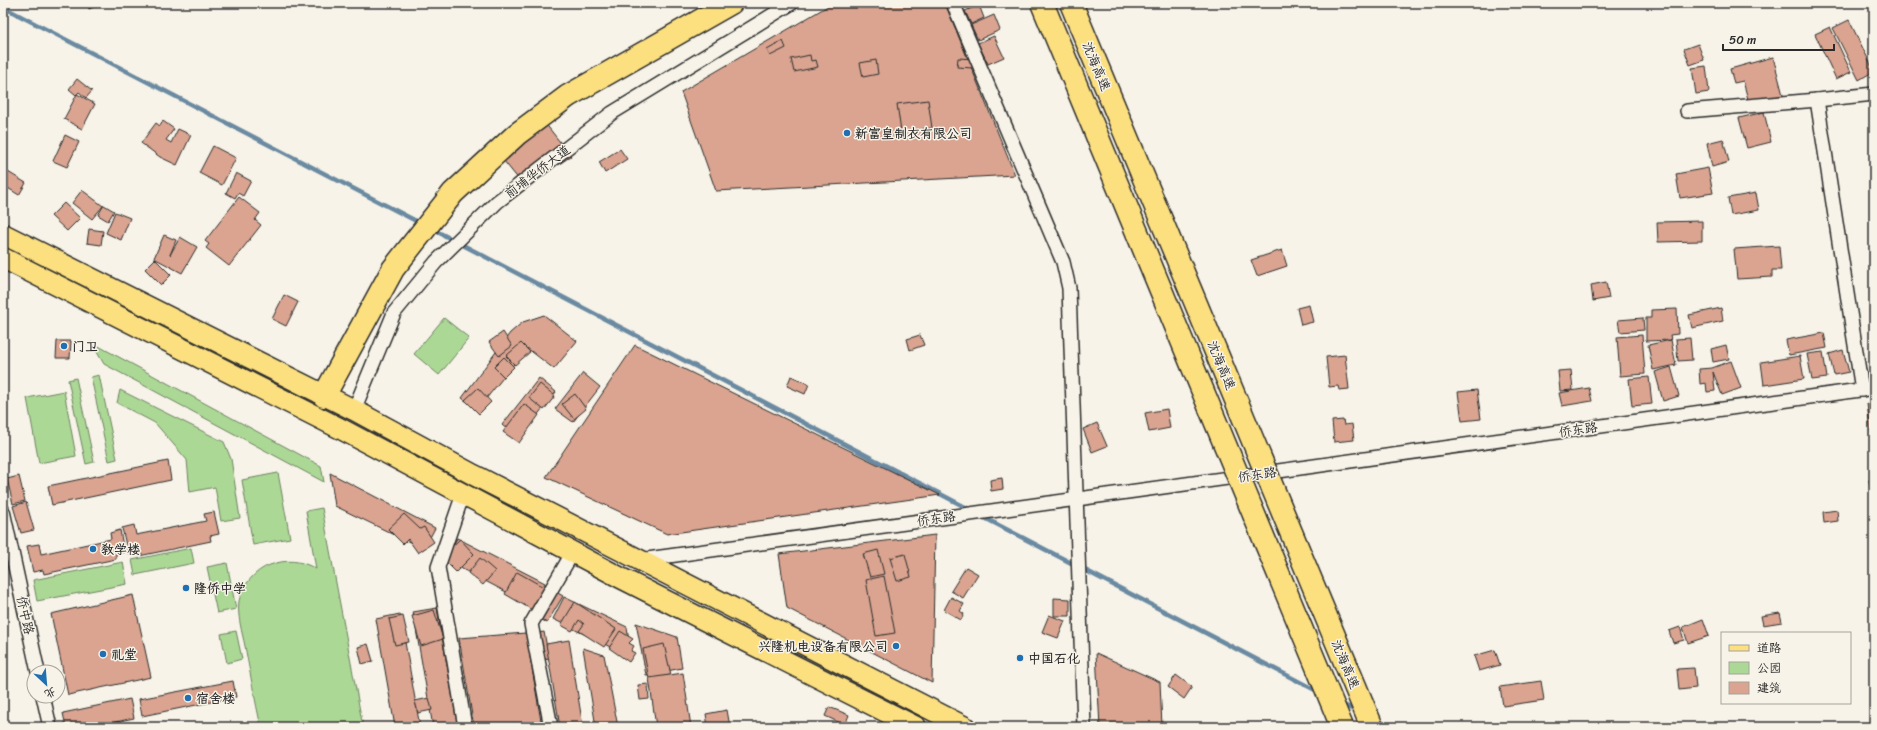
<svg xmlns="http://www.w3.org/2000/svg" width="1877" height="730" viewBox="0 0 1877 730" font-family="Sriracha,'LXGW WenKai TC',sans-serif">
<rect width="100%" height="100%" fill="#f7f3e8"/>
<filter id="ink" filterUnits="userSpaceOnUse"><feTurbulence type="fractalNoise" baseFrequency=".025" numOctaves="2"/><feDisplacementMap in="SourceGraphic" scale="8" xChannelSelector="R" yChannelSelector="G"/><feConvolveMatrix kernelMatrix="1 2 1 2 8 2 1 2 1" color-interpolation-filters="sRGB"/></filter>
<g filter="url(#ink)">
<!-- green -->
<g fill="#acd896" stroke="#6c8260">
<polygon points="444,318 469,338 439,375 414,354"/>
<polygon points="91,342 321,466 324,482 104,364"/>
<polygon points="99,375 117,459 109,461 91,377"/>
<polygon points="76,378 94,462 86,464 68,380"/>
<polygon points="120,390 224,442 231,459 240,518 221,521 215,487 190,492 187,460 155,423 117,403"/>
<polygon points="64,391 76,456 39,463 27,398"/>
<polygon points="278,473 290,538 253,545 242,480"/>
<path d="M322 508 363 727H261C255 700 250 673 245 646 242 632 237 615 239 601 242 586 255 570 270 565 286 559 301 560 316 569L306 511Z"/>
<polygon points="191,548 194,563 135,575 132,560"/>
<polygon points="123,562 127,584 37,601 33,580"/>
<polygon points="227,563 236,609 217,613 207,567"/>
<polygon points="236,631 242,659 227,663 221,634"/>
</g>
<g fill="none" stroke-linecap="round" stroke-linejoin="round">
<!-- stream -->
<g stroke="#6b8aa2" stroke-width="4.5">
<polyline points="3,7 418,222"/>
<polyline points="436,231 971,510"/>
<polyline points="981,516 1319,692"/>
<polyline points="1340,703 1358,712"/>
<polyline points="1377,722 1387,727"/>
</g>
</g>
<!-- building -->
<g fill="#daa490" stroke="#2b2b2b">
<polygon points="87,3 103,3 89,9"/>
<polygon points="833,3 945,3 1015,175 716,191 681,92"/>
<polygon points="979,5 984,18 971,24 965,11"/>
<polygon points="994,15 1000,30 978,40 971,25"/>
<polygon points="1849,20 1874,71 1859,80 1833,28"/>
<polygon points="1830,27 1851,72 1836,79 1815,34"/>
<polygon points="994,36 1004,57 988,64 978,43"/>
<polygon points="783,41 786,48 770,56 767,50"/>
<polygon points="1698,44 1704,60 1690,65 1684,49"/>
<polygon points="810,55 811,61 816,60 818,67 794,72 791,59"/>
<polygon points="1773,57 1783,95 1749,103 1743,81 1734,83 1730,69"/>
<polygon points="958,58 974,59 973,68 957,67"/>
<polygon points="876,60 878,74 863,77 860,63"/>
<polygon points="1706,66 1709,92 1696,94 1692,68"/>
<polygon points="77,79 92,91 86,98 79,92 76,95 69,89"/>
<polygon points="77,94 95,104 82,129 64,119"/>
<polygon points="928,100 932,128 901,132 897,104"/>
<polygon points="1764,112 1771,142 1747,148 1739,118"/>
<polygon points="541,118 571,156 558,165 555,161 524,186 491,145"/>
<polygon points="163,121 174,129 166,140 171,143 178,129 191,135 177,165 160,157 141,143 156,123 160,126"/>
<polygon points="65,135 79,142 67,167 53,161"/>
<polygon points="1723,139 1729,162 1712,167 1707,143"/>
<polygon points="213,146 236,158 222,185 199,173"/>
<polygon points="620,149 627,159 605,173 599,162"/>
<polygon points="1708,168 1713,193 1680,198 1676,174"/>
<polygon points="8,172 26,183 19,195 3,185 3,180"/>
<polygon points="236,173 251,181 243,196 238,193 235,198 226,193"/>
<polygon points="82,190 103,206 92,219 72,203"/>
<polygon points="1756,193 1759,210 1731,215 1728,198"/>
<polygon points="239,197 260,213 255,220 261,225 229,266 206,248 209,244 205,241"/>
<polygon points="64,203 80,218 67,231 51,216"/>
<polygon points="104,205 114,211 108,221 98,215"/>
<polygon points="115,212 130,218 121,240 106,233"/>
<polygon points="1702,221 1702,241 1658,242 1657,222"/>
<polygon points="89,229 103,231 101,245 87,243"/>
<polygon points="164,235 176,240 170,255 180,237 197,247 182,273 154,258"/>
<polygon points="1779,246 1781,270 1772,270 1772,277 1737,279 1734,249"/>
<polygon points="1282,250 1287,266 1257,276 1251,260"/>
<polygon points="155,259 171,275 161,285 145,269"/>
<polygon points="1606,282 1609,298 1593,301 1591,285"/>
<polygon points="284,295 298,302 286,326 272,319"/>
<polygon points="1309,305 1313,322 1301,325 1297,308"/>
<polygon points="1721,308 1723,321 1692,328 1689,315"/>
<polygon points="1677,309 1678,334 1670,335 1671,340 1646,341 1646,318 1651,318 1651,310"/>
<polygon points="544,315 577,341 554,369 527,348 477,410 462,398 510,333 523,322"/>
<polygon points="1643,318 1644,330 1620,332 1618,320"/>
<polygon points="503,332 512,346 499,356 489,342"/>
<polygon points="1824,333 1827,348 1789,355 1786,340"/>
<polygon points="920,335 924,345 910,350 907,339"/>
<polygon points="1642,335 1645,374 1620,376 1617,337"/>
<polygon points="1690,338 1692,360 1678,361 1676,339"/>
<polygon points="1671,340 1676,365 1653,370 1648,345"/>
<polygon points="57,341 71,341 70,358 56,358"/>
<polygon points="521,343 530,352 515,365 506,356"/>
<polygon points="635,345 940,495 667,534 546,477"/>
<polygon points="1726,345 1729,359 1713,362 1711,349"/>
<polygon points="1843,350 1849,372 1834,375 1829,354"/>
<polygon points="1823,352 1827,378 1812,380 1807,354"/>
<polygon points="1345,355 1349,389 1339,390 1338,386 1329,387 1326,357"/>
<polygon points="1800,356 1804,379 1764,385 1761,362"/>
<polygon points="504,357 514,367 504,377 494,367"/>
<polygon points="1731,361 1741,388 1722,395 1713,372 1715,391 1707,392 1706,383 1700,384 1699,369 1712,368"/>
<polygon points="1671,367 1679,396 1663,401 1655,372"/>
<polygon points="1571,370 1573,390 1560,391 1558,371"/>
<polygon points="583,373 600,387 573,422 555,409"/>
<polygon points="791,376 809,384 805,394 787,386"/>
<polygon points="1649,377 1652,404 1632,406 1629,379"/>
<polygon points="539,378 556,392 518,439 502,425"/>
<polygon points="540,384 555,396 544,410 529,398"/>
<polygon points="478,388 491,402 479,414 465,400"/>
<polygon points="1589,388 1592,401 1562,406 1559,393"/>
<polygon points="1477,390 1481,419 1462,421 1458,392"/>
<polygon points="575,394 586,409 574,419 562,404"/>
<polygon points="1874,403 1874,457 1867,404"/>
<polygon points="524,404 539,415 519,443 503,432"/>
<polygon points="1167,409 1170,428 1149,432 1145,413"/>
<polygon points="1343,420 1344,425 1352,424 1354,440 1334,442 1332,421"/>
<polygon points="1097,423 1107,446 1092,452 1083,429"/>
<polygon points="168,461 171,480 52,505 48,486"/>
<polygon points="330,473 435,528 424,549 335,506"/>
<polygon points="19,476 25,501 13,504 7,479"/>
<polygon points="1002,478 1003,489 991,491 990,480"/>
<polygon points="1874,479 1874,508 1869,480"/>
<polygon points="26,502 34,530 21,533 13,506"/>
<polygon points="1837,510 1838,521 1824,523 1823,512"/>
<polygon points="214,512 219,534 210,536 211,541 139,556 138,552 128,554 122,528 134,525 136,535 206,521 204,514"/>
<polygon points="404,514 420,529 424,527 434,542 418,553 408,539 403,544 388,529"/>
<polygon points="120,530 124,552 116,554 116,559 44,574 43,570 33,572 27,546 39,544 41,554 111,539 110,533"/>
<polygon points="935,535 932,683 787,608 779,554"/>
<polygon points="457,538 545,583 533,606 445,560"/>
<polygon points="460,539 474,554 456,572 441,557"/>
<polygon points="878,550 884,574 870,577 863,554"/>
<polygon points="905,554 911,577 897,581 890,558"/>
<polygon points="480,558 495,571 483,585 468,573"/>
<polygon points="966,567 978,574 963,598 951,591"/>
<polygon points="517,572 547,589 534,611 505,594"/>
<polygon points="884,576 895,633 876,636 866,580"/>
<polygon points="549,588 563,596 547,623 534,615"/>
<polygon points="133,595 151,677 68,695 51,614"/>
<polygon points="564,597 627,627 631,657 553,619"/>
<polygon points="951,597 964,604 960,611 964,614 961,620 944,610"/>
<polygon points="1054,598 1070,599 1070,616 1054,616"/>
<polygon points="575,602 616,629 604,647 579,631 584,624 579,620 572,631 561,625"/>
<polygon points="437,608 458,727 433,727 413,612"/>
<polygon points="434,610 443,639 421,646 412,616"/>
<polygon points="1780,613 1782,622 1763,625 1761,616"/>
<polygon points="400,614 420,727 395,727 376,619"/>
<polygon points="1049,615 1065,621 1058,638 1042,632"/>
<polygon points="403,616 409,642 395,645 389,619"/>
<polygon points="1703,619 1709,636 1688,643 1683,627"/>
<polygon points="636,623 677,637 682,668 646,675"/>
<polygon points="1680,627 1684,640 1673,643 1669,631"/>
<polygon points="620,631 633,639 629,643 634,646 631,651 635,653 629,662 609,648"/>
<polygon points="544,632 549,658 532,661 527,635"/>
<polygon points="526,633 542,727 474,727 459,638"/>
<polygon points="569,640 583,727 560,727 546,644"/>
<polygon points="368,644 373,661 362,664 358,647"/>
<polygon points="664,644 671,675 649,679 643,649"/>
<polygon points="583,648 604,655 618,727 596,727"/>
<polygon points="1495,650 1500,665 1479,671 1474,656"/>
<polygon points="1096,653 1160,682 1162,727 1100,727"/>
<polygon points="1694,668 1696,688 1679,690 1677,669"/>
<polygon points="683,673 691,727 656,727 649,678"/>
<polygon points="1176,675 1192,687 1184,699 1168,687"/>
<polygon points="233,681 236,697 142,716 139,699"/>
<polygon points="1541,681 1544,700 1503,706 1500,687"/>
<polygon points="648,684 649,699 640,700 638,685"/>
<polygon points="429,698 432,710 418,713 415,701"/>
<polygon points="130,699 134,718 93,727 66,727 63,713"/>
<polygon points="829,707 849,715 845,725 825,716"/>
<polygon points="727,710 730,727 708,727 706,714"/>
</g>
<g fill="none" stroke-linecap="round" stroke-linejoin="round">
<!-- street casing -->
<g stroke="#2b2b2b" stroke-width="16">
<g id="street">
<polyline points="953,3 1063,262 1069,288 1084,727"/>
<polyline points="1817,100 1862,390"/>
<polyline points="1687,111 1817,100 1874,94"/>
<polyline points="354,410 394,313 436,262 497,202 612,113 792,3"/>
<polyline points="463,494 438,567 465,727"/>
<polyline points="3,511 38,672"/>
<polyline points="640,560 1874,388"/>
<polyline points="43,696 50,727"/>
<polyline points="551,727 531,624 573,552"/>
</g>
</g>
<!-- primary casing -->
<g stroke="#2b2b2b" stroke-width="23">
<g id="primary">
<polyline points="3,234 354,410 474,475 965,727"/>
<polyline points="3,258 343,430 621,578 916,727"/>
</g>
</g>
<!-- highway casing -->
<g stroke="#2b2b2b" stroke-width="25">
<polyline id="highway" points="324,396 393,269 453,193 517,134 568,96 731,3"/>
</g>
<!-- street -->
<use href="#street" stroke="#f7f3e8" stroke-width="13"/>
<!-- primary -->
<use href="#primary" stroke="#fce080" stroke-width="20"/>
<!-- highway -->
<use href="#highway" stroke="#fce080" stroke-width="22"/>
<!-- highway-bridge casing -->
<g stroke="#2b2b2b" stroke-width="25" stroke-linecap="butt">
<g id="highway-bridge">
<polyline points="1042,3 1342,727"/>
<polyline points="1071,3 1372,727"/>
</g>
</g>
<!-- highway-bridge -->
<use href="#highway-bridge" stroke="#fce080" stroke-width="22"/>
</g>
</g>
<!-- markers -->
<g fill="#1f6fb2" stroke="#f7f3e8" stroke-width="1.5">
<circle cx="847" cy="133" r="4"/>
<circle cx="64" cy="346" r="4"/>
<circle cx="93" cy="549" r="4"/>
<circle cx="186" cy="588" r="4"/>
<circle cx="896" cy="646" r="4"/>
<circle cx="103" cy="654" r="4"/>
<circle cx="1020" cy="658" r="4"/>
<circle cx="188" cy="698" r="4"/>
</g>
<g text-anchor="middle" stroke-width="3" stroke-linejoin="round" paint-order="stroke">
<!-- street labels -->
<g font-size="13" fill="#2b2b2b" stroke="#f7f3e8">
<text transform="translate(1097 66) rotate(67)" y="5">沈海高速</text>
<text transform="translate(537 171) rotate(-37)" y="5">前埔华侨大道</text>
<text transform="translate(1222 365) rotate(67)" y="5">沈海高速</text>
<text transform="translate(1578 429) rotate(-8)" y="5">侨东路</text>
<text transform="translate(1257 474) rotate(-8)" y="5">侨东路</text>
<text transform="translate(936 518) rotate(-8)" y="5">侨东路</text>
<text transform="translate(26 615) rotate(78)" y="5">侨中路</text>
<text transform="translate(1346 664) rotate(67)" y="5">沈海高速</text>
</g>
<!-- poi labels -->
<g font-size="13" font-weight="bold" fill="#2b2b2b" stroke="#f7f3e8" text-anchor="start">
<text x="855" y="138">新富皇制衣有限公司</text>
<text x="72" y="351">门卫</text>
<text x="101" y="554">教学楼</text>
<text x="194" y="593">隆侨中学</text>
<text x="888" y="651" text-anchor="end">兴隆机电设备有限公司</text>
<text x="111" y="659">礼堂</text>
<text x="1028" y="663">中国石化</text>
<text x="196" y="703">宿舍楼</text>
</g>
</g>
<!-- margin -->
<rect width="1877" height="730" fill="none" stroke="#f7f3e8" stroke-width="16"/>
<rect x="8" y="8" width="1861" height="714" fill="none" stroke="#2b2b2b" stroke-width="1.5" filter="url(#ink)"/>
<!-- legend -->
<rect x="1721" y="632" width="130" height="72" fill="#f7f3e8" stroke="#a5a39c"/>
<rect x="1729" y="645" width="20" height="6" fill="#fce080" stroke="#a5a39c"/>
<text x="1757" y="652" font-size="12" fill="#2b2b2b">道路</text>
<rect x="1729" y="662" width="20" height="12" fill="#acd896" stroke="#a5a39c"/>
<text x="1757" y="672" font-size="12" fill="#2b2b2b">公园</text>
<rect x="1729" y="682" width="20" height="12" fill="#daa490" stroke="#a5a39c"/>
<text x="1757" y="692" font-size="12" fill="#2b2b2b">建筑</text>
<!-- north arrow -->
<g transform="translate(46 684) rotate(154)"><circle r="19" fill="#f7f3e8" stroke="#a5a39c"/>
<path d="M0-3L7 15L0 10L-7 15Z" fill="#1f6fb2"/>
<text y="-6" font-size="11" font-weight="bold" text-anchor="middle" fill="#2b2b2b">北</text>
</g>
<!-- scale -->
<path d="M1723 44v6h111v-6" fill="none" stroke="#2b2b2b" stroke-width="2"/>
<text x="1729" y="44" font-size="12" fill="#2b2b2b" stroke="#f7f3e8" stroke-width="3" paint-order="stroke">50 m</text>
</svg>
